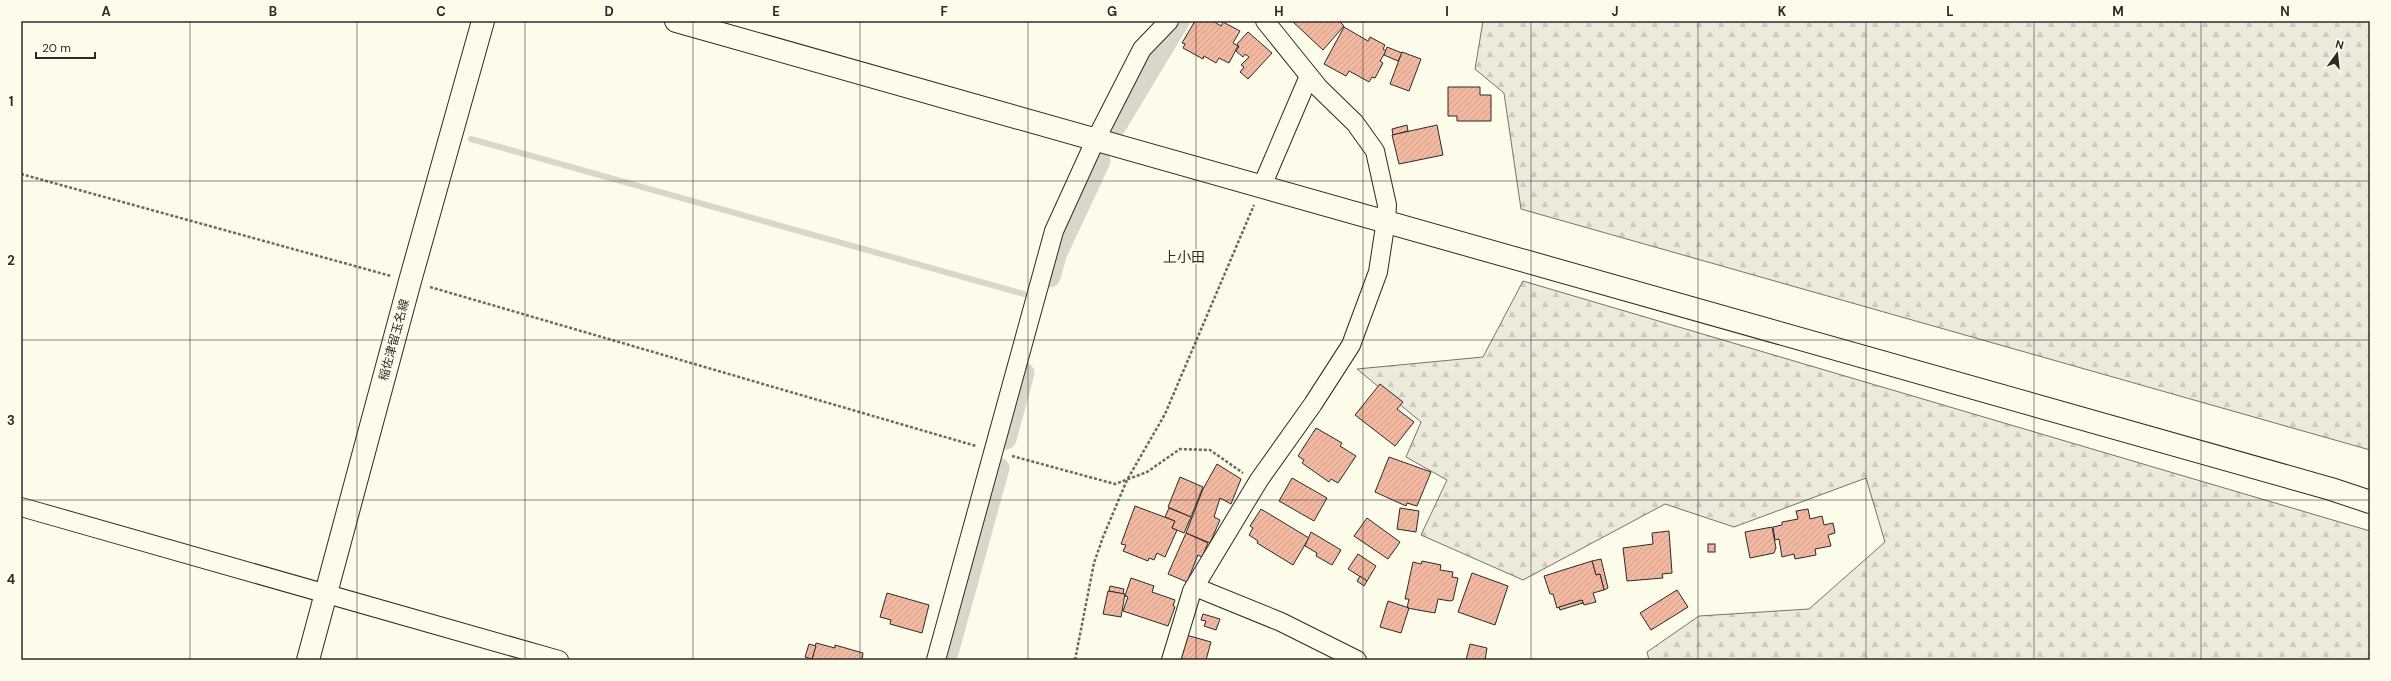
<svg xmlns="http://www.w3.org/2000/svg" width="2391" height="681" viewBox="0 0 2391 681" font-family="'DM Sans','Noto Sans JP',sans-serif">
<defs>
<pattern id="forest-firs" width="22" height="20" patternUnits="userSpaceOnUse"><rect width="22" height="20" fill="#ecebdb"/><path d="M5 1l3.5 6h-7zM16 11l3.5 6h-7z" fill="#cbcabc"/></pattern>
<pattern id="building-hatch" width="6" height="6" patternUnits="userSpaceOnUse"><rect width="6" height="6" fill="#f2b8a0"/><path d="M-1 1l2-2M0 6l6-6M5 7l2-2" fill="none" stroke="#d09e8a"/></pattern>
</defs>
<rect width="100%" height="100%" fill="#fdfbea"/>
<!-- forest -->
<g fill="url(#forest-firs)" stroke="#74746e">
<polygon points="1483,21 2370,21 2370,450 1521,209 1504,93 1475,69"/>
<polygon points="1523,281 2370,531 2370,660 1649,660 1647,652 1699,616 1809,609 1885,542 1866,478 1734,527 1665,504 1523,580 1421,535 1447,480 1406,457 1421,422 1357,369 1483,357"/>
</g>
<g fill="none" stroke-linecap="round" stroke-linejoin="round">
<!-- stream -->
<polyline stroke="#d8d7c9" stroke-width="6" points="471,139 1024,294"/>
<!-- canal -->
<g stroke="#d8d7c9" stroke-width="21">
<polyline points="1114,129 1179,21"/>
<polyline points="1050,277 1056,255 1100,161"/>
<polyline points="1006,439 1024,373"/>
<polyline points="946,660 999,468"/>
</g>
</g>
<!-- building -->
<g fill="url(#building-hatch)" stroke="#2b2b2b">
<polygon points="1195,21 1213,21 1221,26 1223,22 1240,31 1233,43 1238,46 1229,63 1219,58 1216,63 1204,56 1203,59 1183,48 1185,44 1182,43"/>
<polygon points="1292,21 1339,21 1344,26 1323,50"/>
<polygon points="1344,27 1368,41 1370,37 1385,45 1383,49 1386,51 1380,61 1383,63 1375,78 1372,77 1369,82 1349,71 1346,76 1324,64"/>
<polygon points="1248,32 1272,53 1248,79 1240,72 1244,67 1241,65 1249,57 1245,54 1243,57 1236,51 1239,47 1237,44"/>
<polygon points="1387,47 1402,53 1398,61 1384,55"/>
<polygon points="1402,52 1421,59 1409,91 1390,84"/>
<polygon points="1448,87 1480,87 1480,95 1491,95 1491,121 1457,121 1457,116 1448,116"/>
<polygon points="1407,125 1408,131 1393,135 1392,129"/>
<polygon points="1437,125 1443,155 1399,164 1392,135"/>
<polygon points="1380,384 1403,402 1397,409 1414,422 1395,446 1355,415"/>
<polygon points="1316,428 1342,443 1340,446 1356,456 1338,483 1331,479 1329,482 1302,463 1304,460 1298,456"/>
<polygon points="1389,457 1431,472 1417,506 1407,503 1406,506 1375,492"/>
<polygon points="1217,464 1241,479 1231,504 1220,498 1214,517 1220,520 1210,543 1186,533 1203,489"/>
<polygon points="1180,477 1203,487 1191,517 1168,507"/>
<polygon points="1292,478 1327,498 1314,521 1279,501"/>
<polygon points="1135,506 1175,521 1172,528 1177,530 1165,557 1157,553 1154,560 1149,558 1148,561 1123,551 1126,545 1121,544"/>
<polygon points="1169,508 1191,517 1184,533 1172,528 1175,521 1165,517"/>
<polygon points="1400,508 1419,511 1416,532 1397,529"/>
<polygon points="1261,509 1309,538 1293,565 1257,543 1258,541 1249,535 1253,528 1250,526"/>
<polygon points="1808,509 1810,519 1822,516 1824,525 1833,523 1835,533 1828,535 1831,546 1815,549 1816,555 1795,559 1794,554 1782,557 1779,539 1775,540 1773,527 1782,525 1782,522 1798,519 1796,511"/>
<polygon points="1367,518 1400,542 1388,559 1354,536"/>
<polygon points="1772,527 1776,548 1774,553 1750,558 1745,532"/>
<polygon points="1669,531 1672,573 1662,574 1663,578 1627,581 1623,548 1653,544 1652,533"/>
<polygon points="1311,532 1341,550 1332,565 1316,556 1317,553 1305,546"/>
<polygon points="1186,533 1208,543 1202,557 1198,555 1187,582 1168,574"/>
<rect x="1708" y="544" width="7" height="8"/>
<polygon points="1358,554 1376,566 1367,581 1348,569"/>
<polygon points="1601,559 1608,588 1604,590 1600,574 1596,575 1592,561"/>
<polygon points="1422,561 1441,565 1440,570 1453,572 1452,577 1458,578 1453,600 1450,601 1438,599 1435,613 1407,608 1409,599 1405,599 1413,562 1421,564"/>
<polygon points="1592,561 1596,575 1600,574 1604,590 1593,593 1596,602 1584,605 1582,600 1557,608 1553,594 1550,594 1544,576"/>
<polygon points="1472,573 1508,586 1495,625 1458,612"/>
<polygon points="1360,576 1367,581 1364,586 1357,581"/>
<polygon points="1131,578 1154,586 1152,592 1175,600 1173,606 1175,607 1168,626 1123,611 1128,597 1125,596"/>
<polygon points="1110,586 1124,589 1123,594 1109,591"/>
<polygon points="1677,590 1688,607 1651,630 1640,613"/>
<polygon points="1108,591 1125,594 1121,617 1103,614"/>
<polygon points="887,593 929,605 922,633 890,624 891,620 880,617"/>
<polygon points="1582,600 1583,603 1560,610 1559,607"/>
<polygon points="1388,601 1409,608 1401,633 1380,627"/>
<polygon points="1203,614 1220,619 1216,630 1204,626 1206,621 1201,620"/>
<polygon points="1186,635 1211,642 1206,660 1180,660"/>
<polygon points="816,643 835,648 835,645 863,653 862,660 812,660"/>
<polygon points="809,644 816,646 812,659 805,657"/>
<polygon points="1470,644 1487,648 1485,660 1466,660"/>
</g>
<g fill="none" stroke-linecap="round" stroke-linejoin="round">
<!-- street casing -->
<g stroke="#2b2b2b" stroke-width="20">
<g id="street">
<polyline points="1262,186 1309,76"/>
<polyline points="21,507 559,660"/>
<polyline points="1195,587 1281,622 1357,660"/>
<polyline points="936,660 1054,231 1095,141 1142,49 1169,21"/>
<polyline points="1171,660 1192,591 1259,480 1313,404 1351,345 1378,272 1386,220 1387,205 1375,151 1355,123 1319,88 1265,21"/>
</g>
</g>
<!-- secondary casing -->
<g stroke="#2b2b2b" stroke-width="24">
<g id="secondary">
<polyline points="676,21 2331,489 2370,502"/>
<polyline points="308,660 410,281 483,21"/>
</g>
</g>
<!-- path -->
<g stroke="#6a6964" stroke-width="2.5" stroke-dasharray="3 2" stroke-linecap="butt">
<polyline points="21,174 391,276"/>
<polyline points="430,287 976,446"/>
<polyline points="1012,456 1115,484 1147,472 1180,449 1210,450 1243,473"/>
<polyline points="1075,660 1094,563 1103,537 1127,480 1165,414 1254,205"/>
</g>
<!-- street -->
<use href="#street" stroke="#fdfbea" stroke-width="18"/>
<!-- secondary -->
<use href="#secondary" stroke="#fdfbea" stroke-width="22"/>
</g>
<!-- grid -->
<path fill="none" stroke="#2b2b2b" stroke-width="1" stroke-opacity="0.55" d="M190 21V660M357 21V660M525 21V660M693 21V660M860 21V660M1028 21V660M1196 21V660M1363 21V660M1531 21V660M1698 21V660M1866 21V660M2034 21V660M2201 21V660M21 181H2370M21 340H2370M21 500H2370"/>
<g text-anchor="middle" stroke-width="3" stroke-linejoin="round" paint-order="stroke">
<!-- street labels -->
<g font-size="12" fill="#2b2b2b" stroke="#fdfbea">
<text transform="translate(394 340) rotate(-75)" y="4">稲佐津留玉名線</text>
</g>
<!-- quarter labels -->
<g font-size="14" fill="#2b2b2b" stroke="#fdfbea">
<text x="1184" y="262">上小田</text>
</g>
</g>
<!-- border -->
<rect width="2391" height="681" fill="none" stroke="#fdfbea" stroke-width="44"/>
<!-- north arrow -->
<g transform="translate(2337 54) rotate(15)" stroke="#fdfbea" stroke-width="3" paint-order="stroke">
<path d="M0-3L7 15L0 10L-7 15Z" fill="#2b2b2b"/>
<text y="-6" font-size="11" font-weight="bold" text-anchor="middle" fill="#2b2b2b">N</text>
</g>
<!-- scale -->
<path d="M36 52v6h59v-6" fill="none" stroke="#2b2b2b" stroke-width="2"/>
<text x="42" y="52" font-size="12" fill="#2b2b2b" stroke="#fdfbea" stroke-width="3" paint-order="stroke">20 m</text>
<rect x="22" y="22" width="2347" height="637" fill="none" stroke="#2b2b2b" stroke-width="1.5"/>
<g font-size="13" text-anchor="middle" font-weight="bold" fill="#2b2b2b">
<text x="106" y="16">A</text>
<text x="273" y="16">B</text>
<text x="441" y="16">C</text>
<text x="609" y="16">D</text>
<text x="776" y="16">E</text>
<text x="944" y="16">F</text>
<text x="1112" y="16">G</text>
<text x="1279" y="16">H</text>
<text x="1447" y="16">I</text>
<text x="1615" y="16">J</text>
<text x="1782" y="16">K</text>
<text x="1950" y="16">L</text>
<text x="2118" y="16">M</text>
<text x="2285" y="16">N</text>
<text x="11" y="106">1</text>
<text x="11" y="265">2</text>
<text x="11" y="425">3</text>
<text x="11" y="584">4</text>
</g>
</svg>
